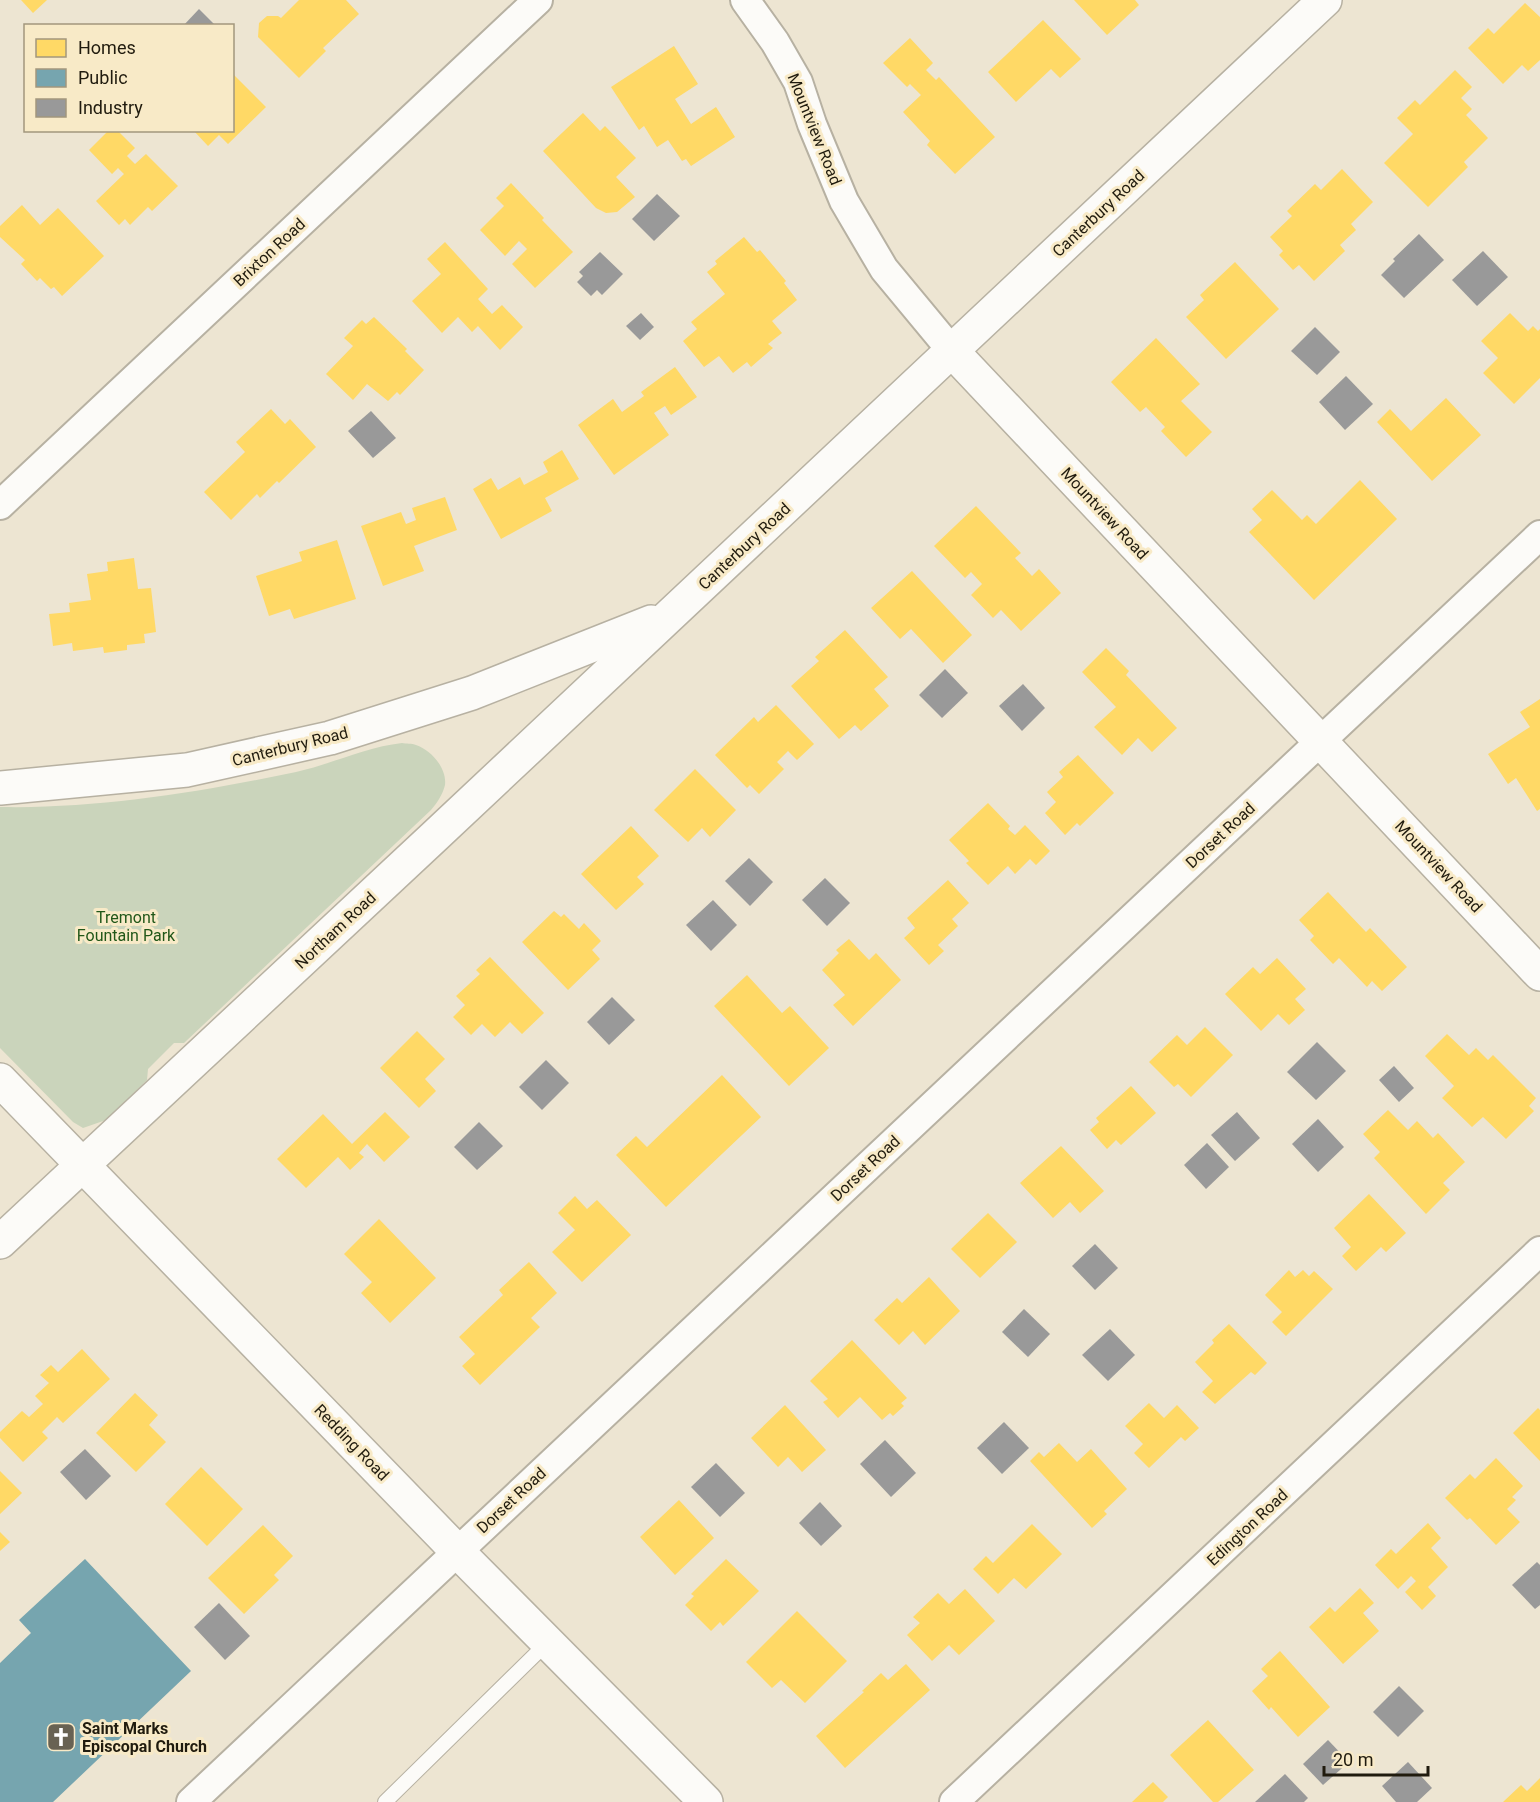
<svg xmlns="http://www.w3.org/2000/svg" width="1540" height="1802" viewBox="0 0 1540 1802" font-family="Roboto,sans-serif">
<rect width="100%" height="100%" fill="#ede5d2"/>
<!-- green -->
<path fill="#cad4bb" d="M402 743C406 744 412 743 416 745 431 750 447 768 445 785 443 794 437 803 431 810L184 1043H174L148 1069 147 1080 106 1120 83 1128 73 1122 0 1048V807C98 809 201 792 296 772 332 764 366 747 402 743Z"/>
<!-- homes -->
<g fill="#ffd966">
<polygon points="21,0 47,0 33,13"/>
<polygon points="299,0 346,0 359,14 323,48 326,51 299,78 258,37 259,23 267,16 278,16 281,18"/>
<polygon points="1074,0 1135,0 1139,5 1107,35"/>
<polygon points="1525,3 1540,17 1540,60 1528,71 1522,65 1503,84 1468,48 1488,28 1494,34"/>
<polygon points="1043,20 1081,59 1060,78 1051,69 1016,102 988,72"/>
<polygon points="910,38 933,63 926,70 936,80 939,77 995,137 955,174 927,145 930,141 903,112 921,95 910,84 907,87 883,63"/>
<polygon points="674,46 698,84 675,99 691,124 716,107 735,137 691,166 686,159 682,161 668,140 657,147 644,126 639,130 611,87"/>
<polygon points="1455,70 1472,87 1461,98 1472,109 1466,115 1488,138 1464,162 1468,167 1428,207 1384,163 1413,134 1397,118 1415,100 1420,105"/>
<polygon points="232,73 266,107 228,144 219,135 208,146 193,130 232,130"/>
<polygon points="583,113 600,131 605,126 636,158 616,177 635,197 617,212 606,213 596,208 543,151"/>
<polygon points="109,130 117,130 135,148 127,156 135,164 146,154 178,186 152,211 148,207 130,225 125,219 119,225 96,201 124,174 118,168 112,174 89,150"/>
<polygon points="1342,169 1373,202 1351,224 1356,230 1340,245 1345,251 1314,281 1299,265 1293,270 1279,255 1283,251 1270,237 1292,216 1287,211 1315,184 1321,190"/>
<polygon points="511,183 544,218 542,220 573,252 535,288 512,264 527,249 519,241 505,256 480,230 504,206 496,198"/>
<polygon points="22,205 40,225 58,208 104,256 62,296 54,287 51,289 40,278 37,281 21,264 25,260 0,237 0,226"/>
<polygon points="744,237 757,252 760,250 786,281 784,283 797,300 772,321 782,333 768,344 773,348 751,367 747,362 733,373 719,356 704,367 683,341 697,329 691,322 725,294 707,272 717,264 715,261"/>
<polygon points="445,242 488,289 478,299 492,314 502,305 523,327 500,350 478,326 472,332 458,317 442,333 412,301 441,274 427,259"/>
<polygon points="1235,262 1279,309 1226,359 1186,317 1204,300 1200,295"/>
<polygon points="1510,313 1528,331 1533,326 1538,331 1540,329 1540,378 1514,404 1483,373 1498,358 1481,341"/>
<polygon points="374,317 407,349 405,351 424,370 400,395 397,392 388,401 367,384 353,400 326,374 353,346 344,338 362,320 366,324"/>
<polygon points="1156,338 1200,384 1181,401 1212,432 1186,457 1161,431 1165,427 1146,407 1140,412 1111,382"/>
<polygon points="675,367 697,397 671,415 665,406 654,413 669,435 614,475 578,425 613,399 622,412 644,396 641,392"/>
<polygon points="1446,398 1481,435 1432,481 1377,422 1390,409 1411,431"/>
<polygon points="271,409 285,424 290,419 316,447 279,483 277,481 260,498 257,494 231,520 204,492 245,452 236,442"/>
<polygon points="562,450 579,479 545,498 552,511 501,539 473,489 491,478 498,490 520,477 524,485 548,472 543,462"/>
<polygon points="1360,480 1397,519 1314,600 1249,532 1262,520 1252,509 1272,490 1302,520 1307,515 1316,524"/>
<polygon points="445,497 457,530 414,546 424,571 383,586 361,526 401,512 406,524 416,520 412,508"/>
<polygon points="976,506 1021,553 1015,558 1032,576 1039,569 1061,593 1021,631 1001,610 993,618 971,595 982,584 971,572 965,578 934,546"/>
<polygon points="337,540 356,599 294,619 290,609 269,616 256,576 302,561 299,552"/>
<polygon points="134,558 138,589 151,588 156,632 144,634 145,643 127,645 127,650 104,653 103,647 73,651 72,643 53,646 49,614 70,612 69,603 91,600 87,574 108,571 107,562"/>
<polygon points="912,571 972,635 943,663 911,629 900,639 871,608"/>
<polygon points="845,630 888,677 874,689 889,706 861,731 855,725 839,739 791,686 819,661 815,657"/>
<polygon points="1106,648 1129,671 1126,675 1177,728 1152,752 1138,738 1122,755 1094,727 1116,707 1082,672"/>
<polygon points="1540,699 1540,809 1537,811 1516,778 1508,784 1488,754 1530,727 1520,712"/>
<polygon points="776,705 814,744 797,760 788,751 777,762 784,769 759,794 750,785 747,788 715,755 754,717 758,722"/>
<polygon points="1078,755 1114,793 1080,826 1077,823 1065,835 1045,813 1056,802 1047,792 1063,777 1059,772"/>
<polygon points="695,769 736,810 710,837 702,828 688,842 654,810"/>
<polygon points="988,803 1010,826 1008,829 1015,835 1025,825 1050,851 1036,865 1030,859 1015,874 1008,866 988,885 966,863 969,861 949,840"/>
<polygon points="631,826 659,856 637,877 644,884 616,910 581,874"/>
<polygon points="948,880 969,903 952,919 958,926 938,945 944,951 929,965 904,938 915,928 907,918"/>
<polygon points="1328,892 1366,932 1370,928 1407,967 1382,991 1372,981 1367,987 1339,958 1333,964 1310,940 1314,936 1299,920"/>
<polygon points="554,911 561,917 564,914 579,929 584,923 601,941 592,950 600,959 568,990 522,942"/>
<polygon points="849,939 869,960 876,953 901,980 853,1026 833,1005 845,995 822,970 839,953 836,950"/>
<polygon points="490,957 544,1013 522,1034 510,1022 495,1037 482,1024 471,1035 453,1017 465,1005 456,996 480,974 476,970"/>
<polygon points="1277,958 1306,989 1295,999 1305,1010 1289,1025 1278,1014 1261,1031 1225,994 1253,967 1260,974"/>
<polygon points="747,975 782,1013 790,1006 829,1048 789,1086 714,1006"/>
<polygon points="1205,1027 1233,1055 1191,1097 1178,1084 1174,1087 1149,1062 1177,1035 1187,1045"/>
<polygon points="417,1031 445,1059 425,1079 436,1091 419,1108 380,1068"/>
<polygon points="1447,1034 1469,1055 1476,1048 1488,1060 1493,1055 1536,1098 1529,1106 1534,1111 1506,1139 1483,1117 1472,1127 1442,1098 1454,1086 1425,1056"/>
<polygon points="722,1075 761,1117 666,1207 616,1155 636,1136 647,1147"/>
<polygon points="1131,1086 1156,1113 1121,1145 1116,1140 1107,1149 1090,1130 1099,1122 1096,1118"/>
<polygon points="1388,1110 1408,1130 1417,1121 1433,1138 1438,1133 1465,1162 1443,1183 1450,1190 1426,1214 1374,1158 1380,1152 1363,1134"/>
<polygon points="385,1112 410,1137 384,1162 367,1144 359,1153 364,1157 350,1170 338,1157 306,1188 277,1159 323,1114 352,1144"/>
<polygon points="1061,1146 1104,1191 1080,1213 1070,1202 1053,1218 1020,1183"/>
<polygon points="1369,1194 1406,1233 1386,1252 1381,1247 1356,1271 1342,1256 1351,1247 1334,1228"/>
<polygon points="575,1196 587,1209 597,1200 631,1235 582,1282 552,1252 575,1230 558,1213"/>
<polygon points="988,1213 1017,1242 980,1278 951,1249"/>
<polygon points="379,1219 436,1278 390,1323 361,1293 372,1282 344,1254"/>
<polygon points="529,1262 557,1293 531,1318 540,1327 480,1385 462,1366 475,1354 459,1337 503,1295 499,1290"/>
<polygon points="1289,1270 1295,1277 1303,1270 1309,1276 1314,1271 1333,1289 1286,1336 1272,1322 1282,1312 1265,1295"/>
<polygon points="929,1277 960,1311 925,1345 913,1331 899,1345 874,1320 897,1298 902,1303"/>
<polygon points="1229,1324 1267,1363 1255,1375 1251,1372 1215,1404 1202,1392 1213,1381 1195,1362 1214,1343 1212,1340"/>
<polygon points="852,1340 907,1398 901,1403 904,1406 893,1416 890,1413 882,1420 860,1397 838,1418 823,1402 828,1399 810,1381"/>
<polygon points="82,1349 110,1379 63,1423 57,1417 42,1432 48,1438 23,1462 0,1438 0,1432 22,1411 29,1417 43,1404 35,1396 49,1383 40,1375 51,1365 58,1372"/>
<polygon points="135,1393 158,1415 149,1425 166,1442 136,1472 96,1433"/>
<polygon points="1149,1403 1164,1418 1177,1405 1199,1428 1185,1441 1181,1437 1149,1468 1134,1453 1143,1444 1125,1426"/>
<polygon points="785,1405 826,1450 802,1472 788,1457 778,1467 751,1438"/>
<polygon points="1538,1408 1540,1410 1540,1461 1513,1433"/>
<polygon points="1059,1443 1077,1462 1091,1449 1127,1489 1104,1511 1107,1514 1092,1528 1030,1461 1039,1452 1044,1457"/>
<polygon points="1496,1458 1523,1486 1512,1497 1516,1500 1507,1509 1520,1522 1496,1545 1470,1518 1467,1520 1445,1498 1470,1474 1475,1479"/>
<polygon points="201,1467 243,1509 207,1546 165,1504"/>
<polygon points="0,1471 22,1493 0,1514"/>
<polygon points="679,1500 714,1538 675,1575 640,1537"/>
<polygon points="1428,1523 1441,1538 1431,1548 1448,1567 1428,1587 1436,1596 1422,1610 1405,1592 1416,1581 1411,1576 1398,1589 1375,1565 1391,1549 1396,1554"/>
<polygon points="1032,1524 1062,1554 1026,1589 1014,1578 998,1594 973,1569 986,1556 993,1563"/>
<polygon points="263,1525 293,1556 274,1575 279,1580 244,1614 208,1578"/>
<polygon points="0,1532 10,1542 0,1551"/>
<polygon points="726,1559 759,1591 723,1626 720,1622 711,1631 685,1605 694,1596 691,1594"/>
<polygon points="1360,1588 1374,1603 1363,1613 1379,1631 1343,1664 1309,1627 1330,1607 1335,1612"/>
<polygon points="965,1589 995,1621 959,1655 949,1645 932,1661 907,1635 920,1623 913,1617 938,1593 949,1604"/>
<polygon points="797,1611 847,1661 805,1703 781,1680 772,1688 746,1662"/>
<polygon points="1280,1651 1330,1707 1298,1737 1271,1707 1269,1710 1252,1691 1268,1676 1261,1669"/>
<polygon points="906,1664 930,1690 845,1768 816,1736 864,1692 862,1691 881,1673 888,1680"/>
<polygon points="1208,1720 1254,1770 1218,1802 1213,1802 1170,1755"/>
<polygon points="1540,1778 1540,1802 1503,1802 1521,1785 1527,1791"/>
<polygon points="1153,1782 1168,1797 1163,1802 1132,1802"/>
</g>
<!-- public -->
<polygon fill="#76a5af" points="85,1559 191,1671 53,1802 0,1802 0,1663 31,1633 19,1620"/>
<!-- industry -->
<g fill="#999">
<polygon points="199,9 216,26 183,26"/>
<polygon points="657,194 680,216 654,241 632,219"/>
<polygon points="1419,234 1444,260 1404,298 1381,275 1395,261 1393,259"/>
<polygon points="1483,251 1508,277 1477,306 1452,280"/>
<polygon points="600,252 623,274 602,295 597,290 591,296 577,282 583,276 579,272"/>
<polygon points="641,313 654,327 640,340 626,326"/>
<polygon points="1315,327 1340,352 1317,375 1291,351"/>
<polygon points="1346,376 1373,404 1345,430 1319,402"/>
<polygon points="371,411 396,438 373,458 348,431"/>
<polygon points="945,669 968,693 942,718 919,695"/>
<polygon points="1023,684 1045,708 1022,731 999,706"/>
<polygon points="749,858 773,882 750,906 725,881"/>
<polygon points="825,878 850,903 827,926 802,900"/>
<polygon points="713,900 737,925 711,951 686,925"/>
<polygon points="612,997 635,1020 609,1045 587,1022"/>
<polygon points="1317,1042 1346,1071 1316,1100 1287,1072"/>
<polygon points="546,1060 569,1083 542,1110 519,1087"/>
<polygon points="1394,1066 1414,1088 1399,1102 1379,1080"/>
<polygon points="1237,1112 1260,1138 1235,1161 1211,1135"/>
<polygon points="1318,1119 1344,1147 1318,1172 1292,1144"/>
<polygon points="479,1122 503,1146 477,1170 454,1147"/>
<polygon points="1207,1143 1229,1167 1206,1189 1184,1165"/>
<polygon points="1095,1244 1118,1268 1095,1290 1072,1266"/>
<polygon points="1024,1309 1050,1334 1028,1357 1002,1332"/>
<polygon points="1110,1329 1135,1355 1108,1381 1082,1355"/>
<polygon points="1004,1422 1029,1448 1002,1474 977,1448"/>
<polygon points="885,1440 916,1473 891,1497 860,1464"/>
<polygon points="85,1449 111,1476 86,1500 60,1472"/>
<polygon points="716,1463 745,1493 720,1517 691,1487"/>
<polygon points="820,1502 842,1526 821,1546 799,1523"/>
<polygon points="1537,1562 1540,1565 1540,1605 1535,1609 1512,1585"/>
<polygon points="219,1603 250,1636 225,1660 194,1627"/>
<polygon points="1399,1686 1424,1711 1398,1737 1373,1712"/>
<polygon points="1328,1740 1349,1762 1323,1785 1303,1764"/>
<polygon points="1408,1762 1432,1788 1417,1802 1396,1802 1382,1786"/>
<polygon points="1285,1774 1308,1798 1304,1802 1255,1802"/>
</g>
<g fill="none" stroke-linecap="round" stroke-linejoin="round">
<!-- service casing -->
<g stroke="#b7b1a2" stroke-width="16">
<polyline id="service" points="385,1802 548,1642"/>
</g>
<!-- minor casing -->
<g stroke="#b7b1a2" stroke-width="32">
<g id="minor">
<polyline points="745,0 775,42 798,82 812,124 844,201 884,269 952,351"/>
<polyline points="0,505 538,0"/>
<polyline points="191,1802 1540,535"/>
<polyline points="954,1802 1540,1251"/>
</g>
</g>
<!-- tertiary casing -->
<g stroke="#b7b1a2" stroke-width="36">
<g id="tertiary">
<polyline points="952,351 1540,974"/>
<polyline points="0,788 187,770 330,738 472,693 651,622"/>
<polyline points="0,1242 435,836 1325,0"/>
</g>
</g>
<!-- secondary casing -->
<g stroke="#b7b1a2" stroke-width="36">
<polyline id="secondary" points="0,1080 457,1551 706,1802"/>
</g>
<!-- service -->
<use href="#service" stroke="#fcfbf8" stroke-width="14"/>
<!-- minor -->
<use href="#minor" stroke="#fcfbf8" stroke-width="28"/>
<!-- tertiary -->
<use href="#tertiary" stroke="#fcfbf8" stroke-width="33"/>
<!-- secondary -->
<use href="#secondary" stroke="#fcfbf8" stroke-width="33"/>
</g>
<!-- icons -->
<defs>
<g id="church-square" transform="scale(1.5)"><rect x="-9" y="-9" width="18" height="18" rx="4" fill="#686253" stroke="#f8eac7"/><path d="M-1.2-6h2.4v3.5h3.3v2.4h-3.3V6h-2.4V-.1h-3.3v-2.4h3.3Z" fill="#fff"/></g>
</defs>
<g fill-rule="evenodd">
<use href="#church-square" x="61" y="1737"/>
</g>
<g text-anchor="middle" stroke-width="6" stroke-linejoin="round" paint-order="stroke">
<!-- street labels -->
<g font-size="16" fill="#201b0e" stroke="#f8eac7">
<text transform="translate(815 129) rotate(68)" y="6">Mountview Road</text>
<text transform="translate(1098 213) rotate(-43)" y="6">Canterbury Road</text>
<text transform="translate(269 252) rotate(-43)" y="6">Brixton Road</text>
<text transform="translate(1105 513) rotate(47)" y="6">Mountview Road</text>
<text transform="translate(744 546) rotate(-43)" y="6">Canterbury Road</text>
<text transform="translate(290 746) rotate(-14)" y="6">Canterbury Road</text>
<text transform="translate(1220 835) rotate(-43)" y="6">Dorset Road</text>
<text transform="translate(1439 866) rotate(47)" y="6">Mountview Road</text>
<text transform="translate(335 930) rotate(-43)" y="6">Northam Road</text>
<text transform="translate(865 1168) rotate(-43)" y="6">Dorset Road</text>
<text transform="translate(352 1442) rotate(46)" y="6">Redding Road</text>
<text transform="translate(511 1500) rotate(-43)" y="6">Dorset Road</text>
<text transform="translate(1247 1527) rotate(-43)" y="6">Edington Road</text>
</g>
<!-- park labels -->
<g font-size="16" fill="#215719" stroke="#f8eac7">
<text x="126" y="923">Tremont<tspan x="126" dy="18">Fountain Park</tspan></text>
</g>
<!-- poi labels -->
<g font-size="16" font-weight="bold" fill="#201b0e" stroke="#f8eac7" text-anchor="start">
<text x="82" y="1734">Saint Marks<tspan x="82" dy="18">Episcopal Church</tspan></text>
</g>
</g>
<!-- legend -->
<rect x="24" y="24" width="210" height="108" fill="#f8eac7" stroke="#a2977d" stroke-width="1.5"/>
<rect x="36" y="39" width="30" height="18" fill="#ffd966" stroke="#a2977d" stroke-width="1.5"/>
<text x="78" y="54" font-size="18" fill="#201b0e">Homes</text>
<rect x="36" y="69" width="30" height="18" fill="#76a5af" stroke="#a2977d" stroke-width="1.5"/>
<text x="78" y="84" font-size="18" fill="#201b0e">Public</text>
<rect x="36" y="99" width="30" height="18" fill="#999999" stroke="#a2977d" stroke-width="1.5"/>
<text x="78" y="114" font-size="18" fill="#201b0e">Industry</text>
<!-- scale -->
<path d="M1324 1766v9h104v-9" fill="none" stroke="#201b0e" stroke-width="3"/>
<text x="1333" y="1766" font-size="18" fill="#201b0e" stroke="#f8eac7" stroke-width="4.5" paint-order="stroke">20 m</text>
</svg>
